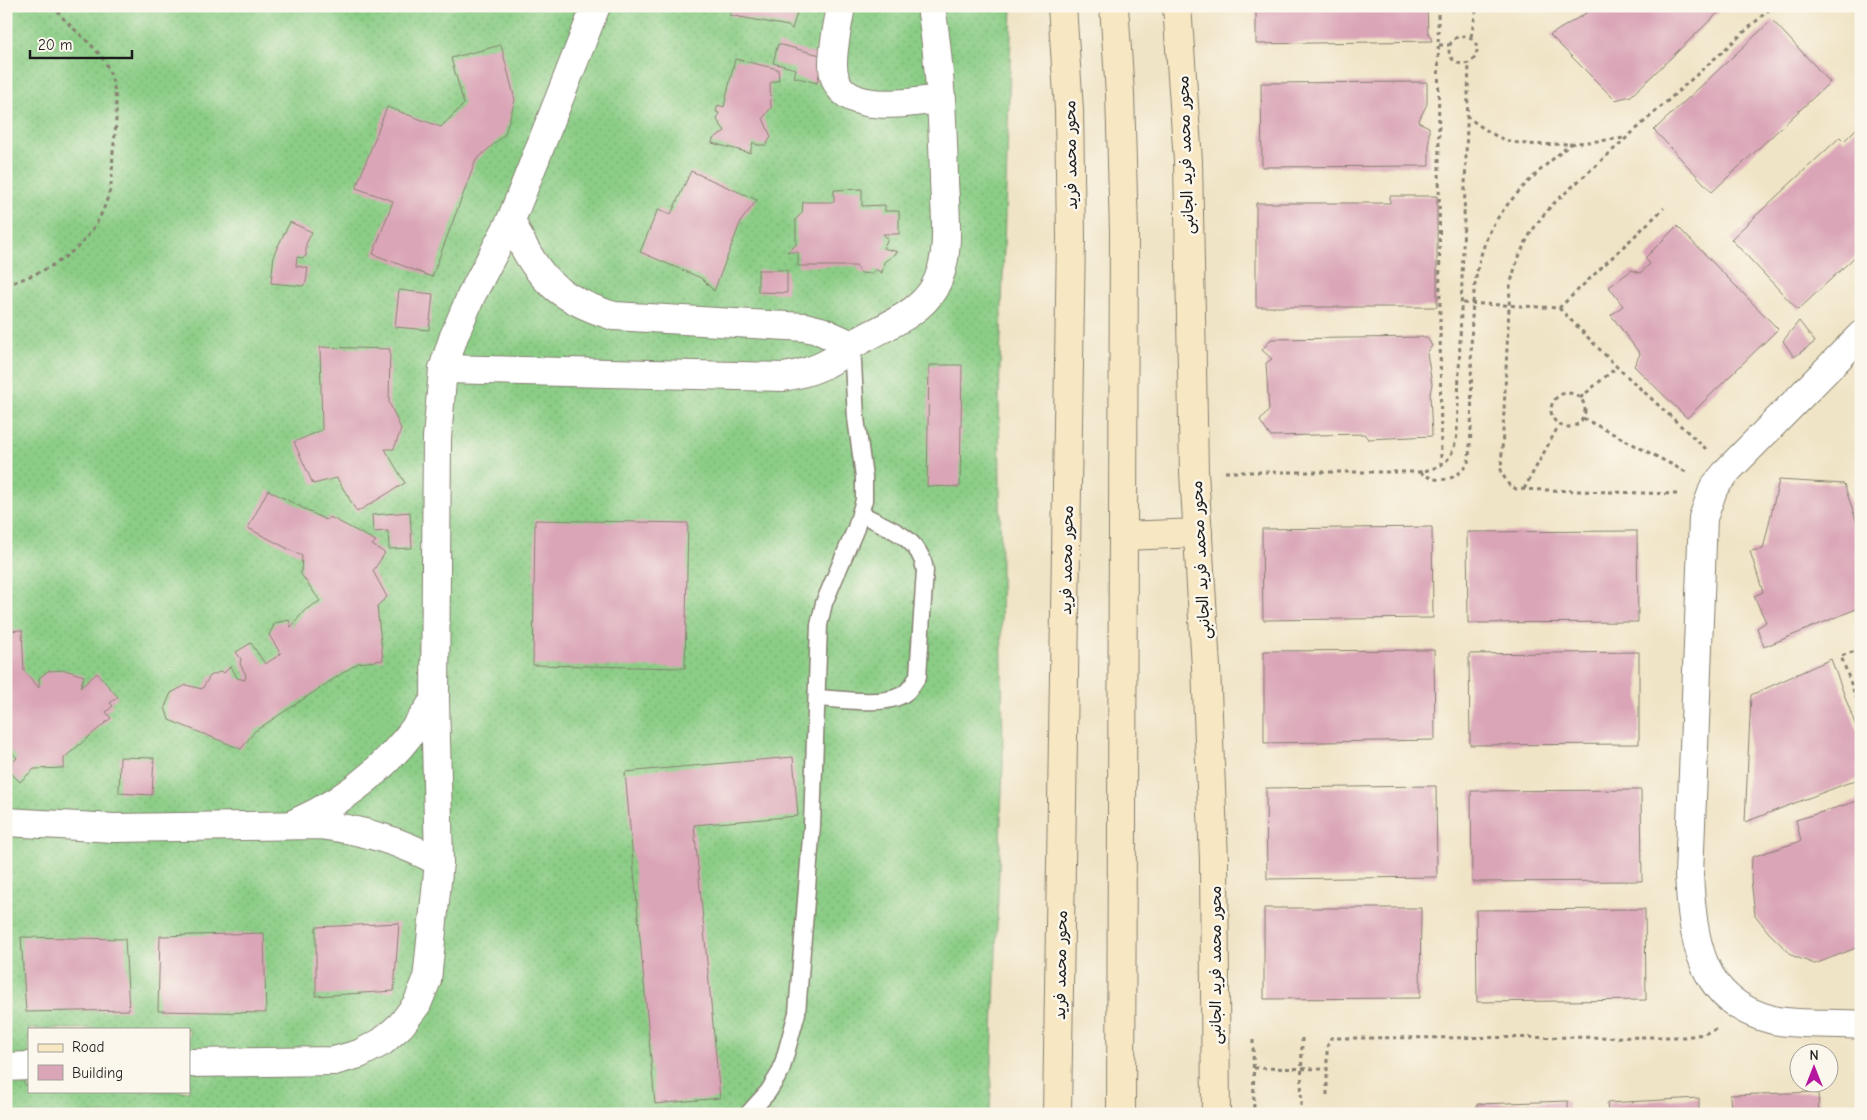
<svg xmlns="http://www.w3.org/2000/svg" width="1867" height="1120" viewBox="0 0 1867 1120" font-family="'Comic Neue','Playpen Sans Arabic',sans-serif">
<defs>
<pattern id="grass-dots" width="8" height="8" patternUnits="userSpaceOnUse" patternTransform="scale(1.25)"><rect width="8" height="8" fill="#8bcd86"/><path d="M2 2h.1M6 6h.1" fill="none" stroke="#77af73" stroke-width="1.8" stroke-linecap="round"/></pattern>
</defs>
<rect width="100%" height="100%" fill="#fbf7ec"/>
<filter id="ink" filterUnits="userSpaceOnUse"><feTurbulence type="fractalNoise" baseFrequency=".02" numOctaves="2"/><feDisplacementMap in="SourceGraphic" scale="10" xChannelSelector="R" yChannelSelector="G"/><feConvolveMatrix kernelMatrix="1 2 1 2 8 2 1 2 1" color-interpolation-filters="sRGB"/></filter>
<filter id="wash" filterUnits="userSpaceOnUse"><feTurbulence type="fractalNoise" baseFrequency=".0096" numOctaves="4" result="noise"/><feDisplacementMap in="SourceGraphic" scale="20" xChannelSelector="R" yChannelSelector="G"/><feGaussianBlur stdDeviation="1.12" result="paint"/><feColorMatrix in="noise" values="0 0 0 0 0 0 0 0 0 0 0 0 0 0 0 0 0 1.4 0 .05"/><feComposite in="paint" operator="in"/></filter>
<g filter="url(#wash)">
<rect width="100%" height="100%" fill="#f0e4c6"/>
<!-- grass -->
<path fill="url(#grass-dots)" stroke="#547451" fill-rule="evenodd" d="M6 6H1012L999 395 1003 763 990 1114H6ZM29 1029H189V1091H29Z"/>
<g id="blocks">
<!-- building -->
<g fill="#daa5b7">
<polygon points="413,6 454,6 454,9"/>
<polygon points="737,6 799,6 792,29 788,26 729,15"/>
<polygon points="1256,6 1427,6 1428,32 1432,41 1256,44"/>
<polygon points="1588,6 1722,6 1723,8 1631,96 1615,100 1550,35 1586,13"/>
<polygon points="1772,20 1830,82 1712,192 1654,130"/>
<polygon points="778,44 824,56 817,83 794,77 796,69 773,63"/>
<polygon points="501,45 515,100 505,134 476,160 432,277 373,254 393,201 356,188 387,107 441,127 464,104 451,58"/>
<polygon points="735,59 778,69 779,80 770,83 771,108 763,118 771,137 766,145 757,145 753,142 750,153 712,143 713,139 725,131 717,120 719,113 716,112 718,105 724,107"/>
<polygon points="1427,82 1427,104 1418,122 1429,127 1429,166 1262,167 1261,83"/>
<polygon points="1856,129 1861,134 1861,251 1798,310 1731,239 1840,137 1844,141"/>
<polygon points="691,171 757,200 741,221 714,291 701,278 640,252 658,209 671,214"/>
<polygon points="862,189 862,206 885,205 885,211 899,211 899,234 883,234 888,239 883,248 898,252 884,262 882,273 875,269 872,274 861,273 856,266 798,266 798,252 787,252 796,245 796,219 802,213 803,202 834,202 834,190"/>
<polygon points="1390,196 1437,196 1437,307 1256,307 1256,203 1390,203"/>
<polygon points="290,222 312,232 306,244 306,256 303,258 297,257 296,266 308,268 306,282 303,286 271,283 274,254"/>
<polygon points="1677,226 1778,329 1687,418 1634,366 1640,354 1611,315 1623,306 1609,287 1632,270 1640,273 1650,264 1645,258"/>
<polygon points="758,270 787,270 787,293 758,292"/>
<polygon points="399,290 433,294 429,330 395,327"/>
<polygon points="1799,321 1815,342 1794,357 1783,341"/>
<polygon points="1427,337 1432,346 1427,353 1432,384 1430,394 1432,436 1368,439 1364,434 1270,436 1260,421 1269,410 1266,363 1272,359 1262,350 1271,339"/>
<polygon points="320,347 390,349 389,402 401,429 394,449 385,449 405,483 357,512 337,478 313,484 294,442 322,430"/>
<polygon points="929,365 962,365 960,487 927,486"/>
<polygon points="1779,480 1844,484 1861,535 1861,607 1764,647 1757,628 1766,622 1754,596 1763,592 1750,551 1763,549"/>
<polygon points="268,490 326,520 330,517 376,541 372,545 385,553 373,571 387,597 377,606 383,660 358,663 255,731 241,749 169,720 165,707 171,693 186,685 202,689 210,676 222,671 224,673 231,666 237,678 245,680 246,675 240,664 241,659 236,652 251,643 265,664 281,654 269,635 275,623 289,620 291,627 305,610 320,601 301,574 302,556 248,528"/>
<polygon points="410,512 412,548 389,549 388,531 373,532 372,515"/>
<polygon points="535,520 688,523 685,668 533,665"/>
<polygon points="1432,527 1433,618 1263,620 1262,529"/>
<polygon points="1637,531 1638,622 1468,623 1467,532"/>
<polygon points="22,630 24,671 39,688 39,678 48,671 65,670 84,676 80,688 97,673 118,697 110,703 113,706 106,712 111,718 64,758 64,768 34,769 20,782 7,769 17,758 6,746 6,631"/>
<polygon points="1434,650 1435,740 1264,743 1264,651"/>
<polygon points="1639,652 1639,744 1470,745 1469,654"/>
<polygon points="1831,659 1861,740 1861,778 1745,822 1751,695"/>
<polygon points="120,757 154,758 152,795 119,793"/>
<polygon points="793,757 798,816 694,825 720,1098 655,1104 625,772"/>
<polygon points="1436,786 1437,877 1267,879 1266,788"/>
<polygon points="1641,790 1642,881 1472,882 1471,791"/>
<polygon points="1861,800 1861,946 1815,964 1793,956 1769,933 1755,915 1751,880 1752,857 1801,841 1796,820"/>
<polygon points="1264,908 1421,908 1420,998 1264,999"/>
<polygon points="1645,909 1646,1000 1477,1002 1476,910"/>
<polygon points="399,923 394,991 316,996 316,927"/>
<polygon points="264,933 266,1013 158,1011 160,936"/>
<polygon points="21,937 125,939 129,1010 26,1012"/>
<polygon points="1818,1092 1819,1114 1731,1114 1730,1095"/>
<polygon points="1699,1098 1699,1114 1608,1114 1607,1103"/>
<polygon points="1568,1101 1568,1114 1477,1114 1477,1104"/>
</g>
</g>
</g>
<g filter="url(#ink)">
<use href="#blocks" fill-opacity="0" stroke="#868071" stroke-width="1"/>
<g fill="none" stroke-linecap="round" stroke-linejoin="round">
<!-- lane casing -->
<g stroke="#868071" stroke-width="19">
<g id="lane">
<path d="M817 698C839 699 880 706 900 696 909 692 913 684 918 676L925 570C920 537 888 528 861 514"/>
<polyline points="748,1114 768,1092 781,1071 797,1013 812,825 819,625 824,603 856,528 864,500 864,477 856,418 852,345"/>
</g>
</g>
<!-- street casing -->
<g stroke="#868071" stroke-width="30">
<g id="street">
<path d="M841 6C838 25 833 45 833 64 833 119 908 102 942 99"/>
<path d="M511 220C535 276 555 298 614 316L805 327 821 331 852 345"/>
<path d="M1861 335 1729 469 1714 487 1703 518 1689 875C1693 939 1699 1002 1773 1020 1795 1025 1837 1023 1861 1025"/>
<path d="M443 369 783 377C802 374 820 369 836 358 842 354 847 347 854 344 880 328 918 316 934 288 952 257 945 214 944 180 943 122 940 64 931 6"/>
<path d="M6 822 114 828 320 825C364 830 401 841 439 862"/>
<path d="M295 823C356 796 400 755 435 699"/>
<polyline points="189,1063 334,1061 359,1054 382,1042 401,1025 417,1004 427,980 439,862 435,699 437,438 443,369 454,336 471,296 511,220 596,6"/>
<polyline points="6,1067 29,1066"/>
</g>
</g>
<!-- secondary casing -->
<g stroke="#868071" stroke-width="30">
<g id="secondary">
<polyline points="1114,6 1120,94 1124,231 1121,1114"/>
<polyline points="1177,6 1188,161 1194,472 1206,667 1214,860 1216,1114"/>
<polyline points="1124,536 1198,533"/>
<polyline points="1057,1114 1071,236 1069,110 1062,6"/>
</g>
</g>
<!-- path -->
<g stroke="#868071" stroke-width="3" stroke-dasharray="4 4" stroke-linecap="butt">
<polyline points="1438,6 1441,465"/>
<circle cx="1463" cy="50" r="14"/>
<polyline points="1471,37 1477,6"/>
<polyline points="1439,45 1449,45"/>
<path d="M1466 116C1479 125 1491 135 1506 140 1533 150 1595 141 1625 138"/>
<path d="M6 285C56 268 94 247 109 193 113 181 112 165 113 152 116 127 119 100 111 76 102 45 70 32 54 6"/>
<polyline points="1463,303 1559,308 1664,208"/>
<polyline points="1559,308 1617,367 1706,449"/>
<circle cx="1568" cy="410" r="17"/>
<polyline points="1580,398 1617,367"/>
<polyline points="1583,418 1686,472"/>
<path d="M1225 472H1419C1444 467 1452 461 1457 435L1469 63"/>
<path d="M1420 472C1438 485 1456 481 1468 463 1479 391 1457 285 1495 222 1515 191 1544 166 1572 143"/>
<polyline points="1524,489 1559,425"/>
<path d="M1677 494 1516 489 1509 485 1501 472 1510 287C1517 254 1530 229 1553 204L1773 6"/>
<polyline points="1861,649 1841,656 1861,711"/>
<polyline points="1253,1040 1254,1114"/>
<polyline points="1254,1068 1326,1069"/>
<polyline points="1327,1095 1327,1047 1331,1038 1685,1037 1704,1034 1716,1029"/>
<polyline points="1301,1114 1302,1038"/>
</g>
<!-- lane -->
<use href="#lane" stroke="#fff" stroke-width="16"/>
<!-- street -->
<use href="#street" stroke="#fff" stroke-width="28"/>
<!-- secondary -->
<use href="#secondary" stroke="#f8e7c3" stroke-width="28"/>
</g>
</g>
<g text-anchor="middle" stroke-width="5" stroke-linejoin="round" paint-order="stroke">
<!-- street labels -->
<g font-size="16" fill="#1c1c1c" stroke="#fbf7ec">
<text transform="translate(1070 155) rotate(-91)" y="6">محور محمد فريد</text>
<text transform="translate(1185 155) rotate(-92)" y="6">محور محمد فريد الجانبى</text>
<text transform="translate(1066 560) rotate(-89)" y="6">محور محمد فريد</text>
<text transform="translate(1200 560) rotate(-93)" y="6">محور محمد فريد الجانبى</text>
<text transform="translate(1060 965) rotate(-89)" y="6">محور محمد فريد</text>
<text transform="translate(1215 965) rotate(-90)" y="6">محور محمد فريد الجانبى</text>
</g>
</g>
<!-- margin -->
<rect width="1867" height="1120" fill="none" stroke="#fbf7ec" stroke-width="25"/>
<!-- legend -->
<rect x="28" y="1028" width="162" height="65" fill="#fbf7ec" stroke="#a29f99"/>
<rect x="38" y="1044" width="25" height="8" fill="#f8e7c3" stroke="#a29f99"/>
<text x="72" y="1052" font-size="15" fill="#1c1c1c">Road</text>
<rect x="38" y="1065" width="25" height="15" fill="#daa5b7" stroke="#a29f99"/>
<text x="72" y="1078" font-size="15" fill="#1c1c1c">Building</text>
<!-- north arrow -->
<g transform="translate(1814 1068)"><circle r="24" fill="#fbf7ec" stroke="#a29f99"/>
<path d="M0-4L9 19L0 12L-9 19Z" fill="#b5179e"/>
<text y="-8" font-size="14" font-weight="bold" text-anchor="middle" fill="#1c1c1c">N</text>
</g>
<!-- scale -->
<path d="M30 50v8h102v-8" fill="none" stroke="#1c1c1c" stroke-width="2.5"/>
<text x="38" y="50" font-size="15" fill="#1c1c1c" stroke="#fbf7ec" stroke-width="4" paint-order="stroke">20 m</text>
</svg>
